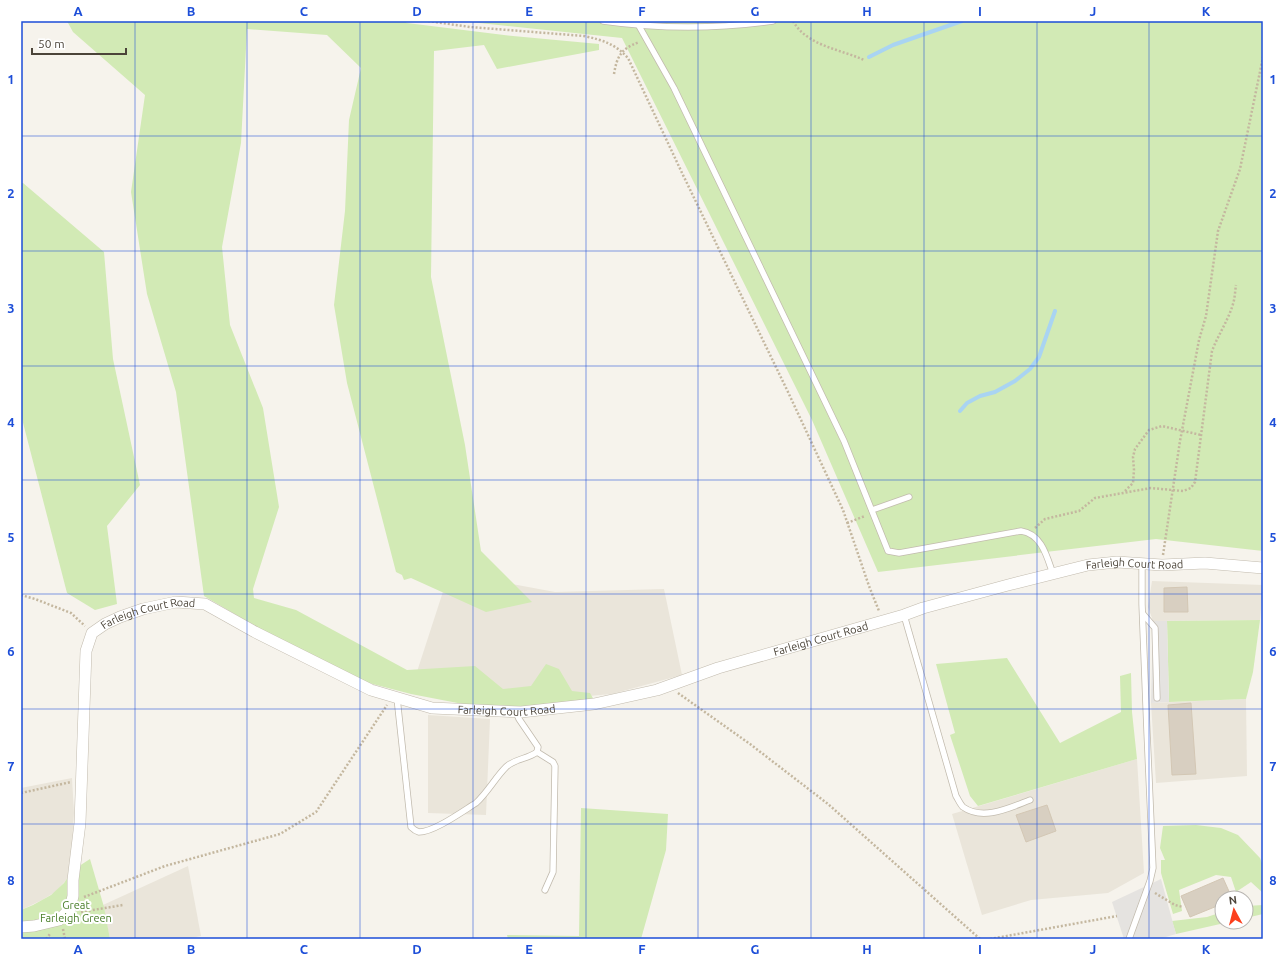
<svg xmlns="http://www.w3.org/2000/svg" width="1284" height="960" viewBox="0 0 1284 960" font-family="Ubuntu,sans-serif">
<rect width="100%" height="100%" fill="#f6f3ec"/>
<!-- residential -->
<g fill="#eae5da">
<polygon points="451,567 502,582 555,592 664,589 682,675 612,694 577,697 412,687"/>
<polygon points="1152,581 1263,585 1260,620 1153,621 1148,607"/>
<polygon points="1246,699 1247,776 1156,783 1151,703"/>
<polygon points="428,715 490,719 486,815 428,813"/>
<polygon points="1137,759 1144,873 1108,893 1031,900 982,915 952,814"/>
<polygon points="72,778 74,813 70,876 55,892 42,900 21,910 21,788"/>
<polygon points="188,866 201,936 186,939 110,939 103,905"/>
</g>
<!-- green -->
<g fill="#d2eab5">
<polygon points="67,21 404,21 407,23 513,36 599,44 599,50 497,69 484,45 434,51 431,277 465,445 481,551 532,602 486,612 411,578 404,580 402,575 396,572 347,383 334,305 345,211 349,120 361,68 327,35 247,29 241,143 222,247 230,325 263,408 279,507 253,589 254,598 296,610 407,670 475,666 503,689 531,686 546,664 559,669 572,691 590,693 594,700 526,707 468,705 411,694 365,682 255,626 204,596 176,392 147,294 131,192 145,95 73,32"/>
<polygon points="460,21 1263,21 1263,551 1156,539 878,572 812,420 622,38"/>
<polygon points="21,183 23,183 104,252 113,359 140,485 107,526 117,604 95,610 67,593 21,415"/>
<polygon points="1260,620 1253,672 1246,699 1169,702 1167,621"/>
<polygon points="1007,658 1060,743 1121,712 1120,676 1131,673 1132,712 1137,759 978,806 970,796 950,735 955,733 936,664"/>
<polygon points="581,808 668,814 666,850 641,939 508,939 507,935 579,936"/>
<polygon points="1196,825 1221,828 1238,835 1260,858 1263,866 1263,893 1251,882 1236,892 1231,877 1216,875 1179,890 1182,911 1173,914 1161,873 1161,860 1165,860 1160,848 1163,826"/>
<polygon points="90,859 104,907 110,939 21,939 21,910 33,905 51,895 64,883 73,870"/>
<polygon points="1263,905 1263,914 1246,918 1246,906"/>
<polygon points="1222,912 1222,922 1229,922 1176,934 1172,921 1207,917"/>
</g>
<!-- parking -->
<g fill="#e5e3e0">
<polygon points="1153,621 1167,621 1169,702 1151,703"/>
<polygon points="1161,879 1176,934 1159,939 1124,939 1112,902"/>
</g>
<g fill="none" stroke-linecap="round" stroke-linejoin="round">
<!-- stream -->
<g stroke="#a9d4f2" stroke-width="4">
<polyline points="869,57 893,45 962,21"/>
<polyline points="960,411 967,403 980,396 995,392 1015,381 1030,369 1039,357 1055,311"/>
</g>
</g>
<!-- building -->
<g fill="#d8cfc1" stroke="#d3c7b4">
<polygon points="1187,587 1188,612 1164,612 1164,588"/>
<polygon points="1191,703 1196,774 1172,775 1168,705"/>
<polygon points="1047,805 1056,831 1026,842 1016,815"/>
<polygon points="1223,878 1232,898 1222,898 1222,904 1190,917 1181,896"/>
</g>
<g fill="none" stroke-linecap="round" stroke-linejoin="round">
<!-- lane casing -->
<g stroke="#c2bbae" stroke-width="7">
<g id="lane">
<path d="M603 21C659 29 717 29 773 21"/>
<path d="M639 26 674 88 844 441 888 551 899 553 1021 531C1042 534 1047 557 1053 574"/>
<polyline points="872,510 909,497"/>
<polyline points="1143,614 1155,628 1157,698"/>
<path d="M904 615 956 796C958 799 960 804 963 807 983 821 1009 808 1030 800"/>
<path d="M397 698 411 827C413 829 415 831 419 832 434 832 463 811 476 803 488 792 495 778 506 767 514 759 528 759 537 752L538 747 519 719 516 712"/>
<polyline points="537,752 553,762 555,766 553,872 545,890"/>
<polyline points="1129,939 1150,881 1153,868 1147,732 1142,604 1142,564"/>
</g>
</g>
<!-- street casing -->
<g stroke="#c2bbae" stroke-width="12">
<g id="street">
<path id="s1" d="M21 927 34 926 59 920 70 909 73 896V880L80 823 86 651 92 633 105 624 120 617 143 609 176 602 205 604 255 632 371 690 432 708 521 712 594 704 657 690 718 668 904 615 923 608 1008 585 1088 565 1117 562 1162 565 1205 563 1263 568"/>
</g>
</g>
<!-- path -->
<g stroke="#c4b79f" stroke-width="2.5" stroke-dasharray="2 2" stroke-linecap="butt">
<path d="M428 21 470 27 584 36C603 40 615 44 628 58L683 175 788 392 843 510 869 586 879 611"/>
<path d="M793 21C807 46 840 49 864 60"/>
<path d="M614 74C617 56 621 49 639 42"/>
<polyline points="1125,491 1133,483 1134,470 1133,457 1135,449 1149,430 1162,426 1201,435"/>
<polyline points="847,523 865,516"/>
<path d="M1035 528 1045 519 1079 511 1095 498 1151 488 1183 491 1191 488 1195 482 1212 351C1218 335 1228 321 1233 304 1235 298 1235 291 1236 285"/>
<polyline points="1163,555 1180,441 1199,340 1206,316 1218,231 1240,169 1263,57"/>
<polyline points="21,595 35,599 71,613 85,626"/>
<polyline points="678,693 750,744 828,804 980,939"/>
<polyline points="21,793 71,782"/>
<polyline points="1155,893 1175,905 1183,907"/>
<polyline points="84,897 165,866 280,834 316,812 387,705"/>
<polyline points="81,912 123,905"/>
<polyline points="63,929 65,939"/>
<polyline points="46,939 50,934"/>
<polyline points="990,939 1117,916"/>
</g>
<!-- lane -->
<use href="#lane" stroke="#fff" stroke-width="5.5"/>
<!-- street -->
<use href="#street" stroke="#fff" stroke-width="11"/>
</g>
<!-- grid -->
<path fill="none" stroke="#1d4ed8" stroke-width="1" stroke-opacity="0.55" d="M135 21V939M247 21V939M360 21V939M473 21V939M586 21V939M698 21V939M811 21V939M924 21V939M1037 21V939M1149 21V939M21 136H1263M21 251H1263M21 366H1263M21 480H1263M21 594H1263M21 709H1263M21 824H1263"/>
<g text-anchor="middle" stroke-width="4" stroke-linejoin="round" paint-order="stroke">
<!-- street labels -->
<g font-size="11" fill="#4b4439" stroke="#fff">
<text dy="4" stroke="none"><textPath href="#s1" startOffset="1425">Farleigh Court Road</textPath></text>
<text dy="4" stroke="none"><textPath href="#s1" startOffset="393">Farleigh Court Road</textPath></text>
<text dy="4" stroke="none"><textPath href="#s1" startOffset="1101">Farleigh Court Road</textPath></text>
<text dy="4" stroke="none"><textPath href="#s1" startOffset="777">Farleigh Court Road</textPath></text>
</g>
<!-- park labels -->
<g font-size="11" fill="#4a7f2a" stroke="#fff">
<text x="76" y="909">Great<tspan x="76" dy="13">Farleigh Green</tspan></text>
</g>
</g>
<!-- border -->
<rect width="1284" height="960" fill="none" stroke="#ffffff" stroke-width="44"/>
<!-- north arrow -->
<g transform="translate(1234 910) rotate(353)"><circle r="19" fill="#ffffff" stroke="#b7b4b0"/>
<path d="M0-3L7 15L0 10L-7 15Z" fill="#fc3f1d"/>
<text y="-6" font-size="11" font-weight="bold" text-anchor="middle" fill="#4b4439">N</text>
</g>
<!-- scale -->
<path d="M32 48v6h94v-6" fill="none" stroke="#4b4439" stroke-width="2"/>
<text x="38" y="48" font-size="12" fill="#4b4439" stroke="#ffffff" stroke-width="3" paint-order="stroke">50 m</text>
<rect x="22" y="22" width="1240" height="916" fill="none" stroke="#1d4ed8" stroke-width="1.5"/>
<g font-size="13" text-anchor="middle" font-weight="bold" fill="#1d4ed8">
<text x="78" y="16">A</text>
<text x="191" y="16">B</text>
<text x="304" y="16">C</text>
<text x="417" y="16">D</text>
<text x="529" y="16">E</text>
<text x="642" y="16">F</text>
<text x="755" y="16">G</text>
<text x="867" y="16">H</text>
<text x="980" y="16">I</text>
<text x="1093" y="16">J</text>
<text x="1206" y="16">K</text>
<text x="11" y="84">1</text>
<text x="1273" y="84">1</text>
<text x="11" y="198">2</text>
<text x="1273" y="198">2</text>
<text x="11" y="313">3</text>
<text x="1273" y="313">3</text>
<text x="11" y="427">4</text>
<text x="1273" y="427">4</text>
<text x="11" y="542">5</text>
<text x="1273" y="542">5</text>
<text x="11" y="656">6</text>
<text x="1273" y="656">6</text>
<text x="11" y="771">7</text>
<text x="1273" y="771">7</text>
<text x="11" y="885">8</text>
<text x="1273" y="885">8</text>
<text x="78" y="954">A</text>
<text x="191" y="954">B</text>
<text x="304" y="954">C</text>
<text x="417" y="954">D</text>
<text x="529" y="954">E</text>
<text x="642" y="954">F</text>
<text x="755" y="954">G</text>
<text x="867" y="954">H</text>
<text x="980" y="954">I</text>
<text x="1093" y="954">J</text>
<text x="1206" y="954">K</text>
</g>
</svg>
